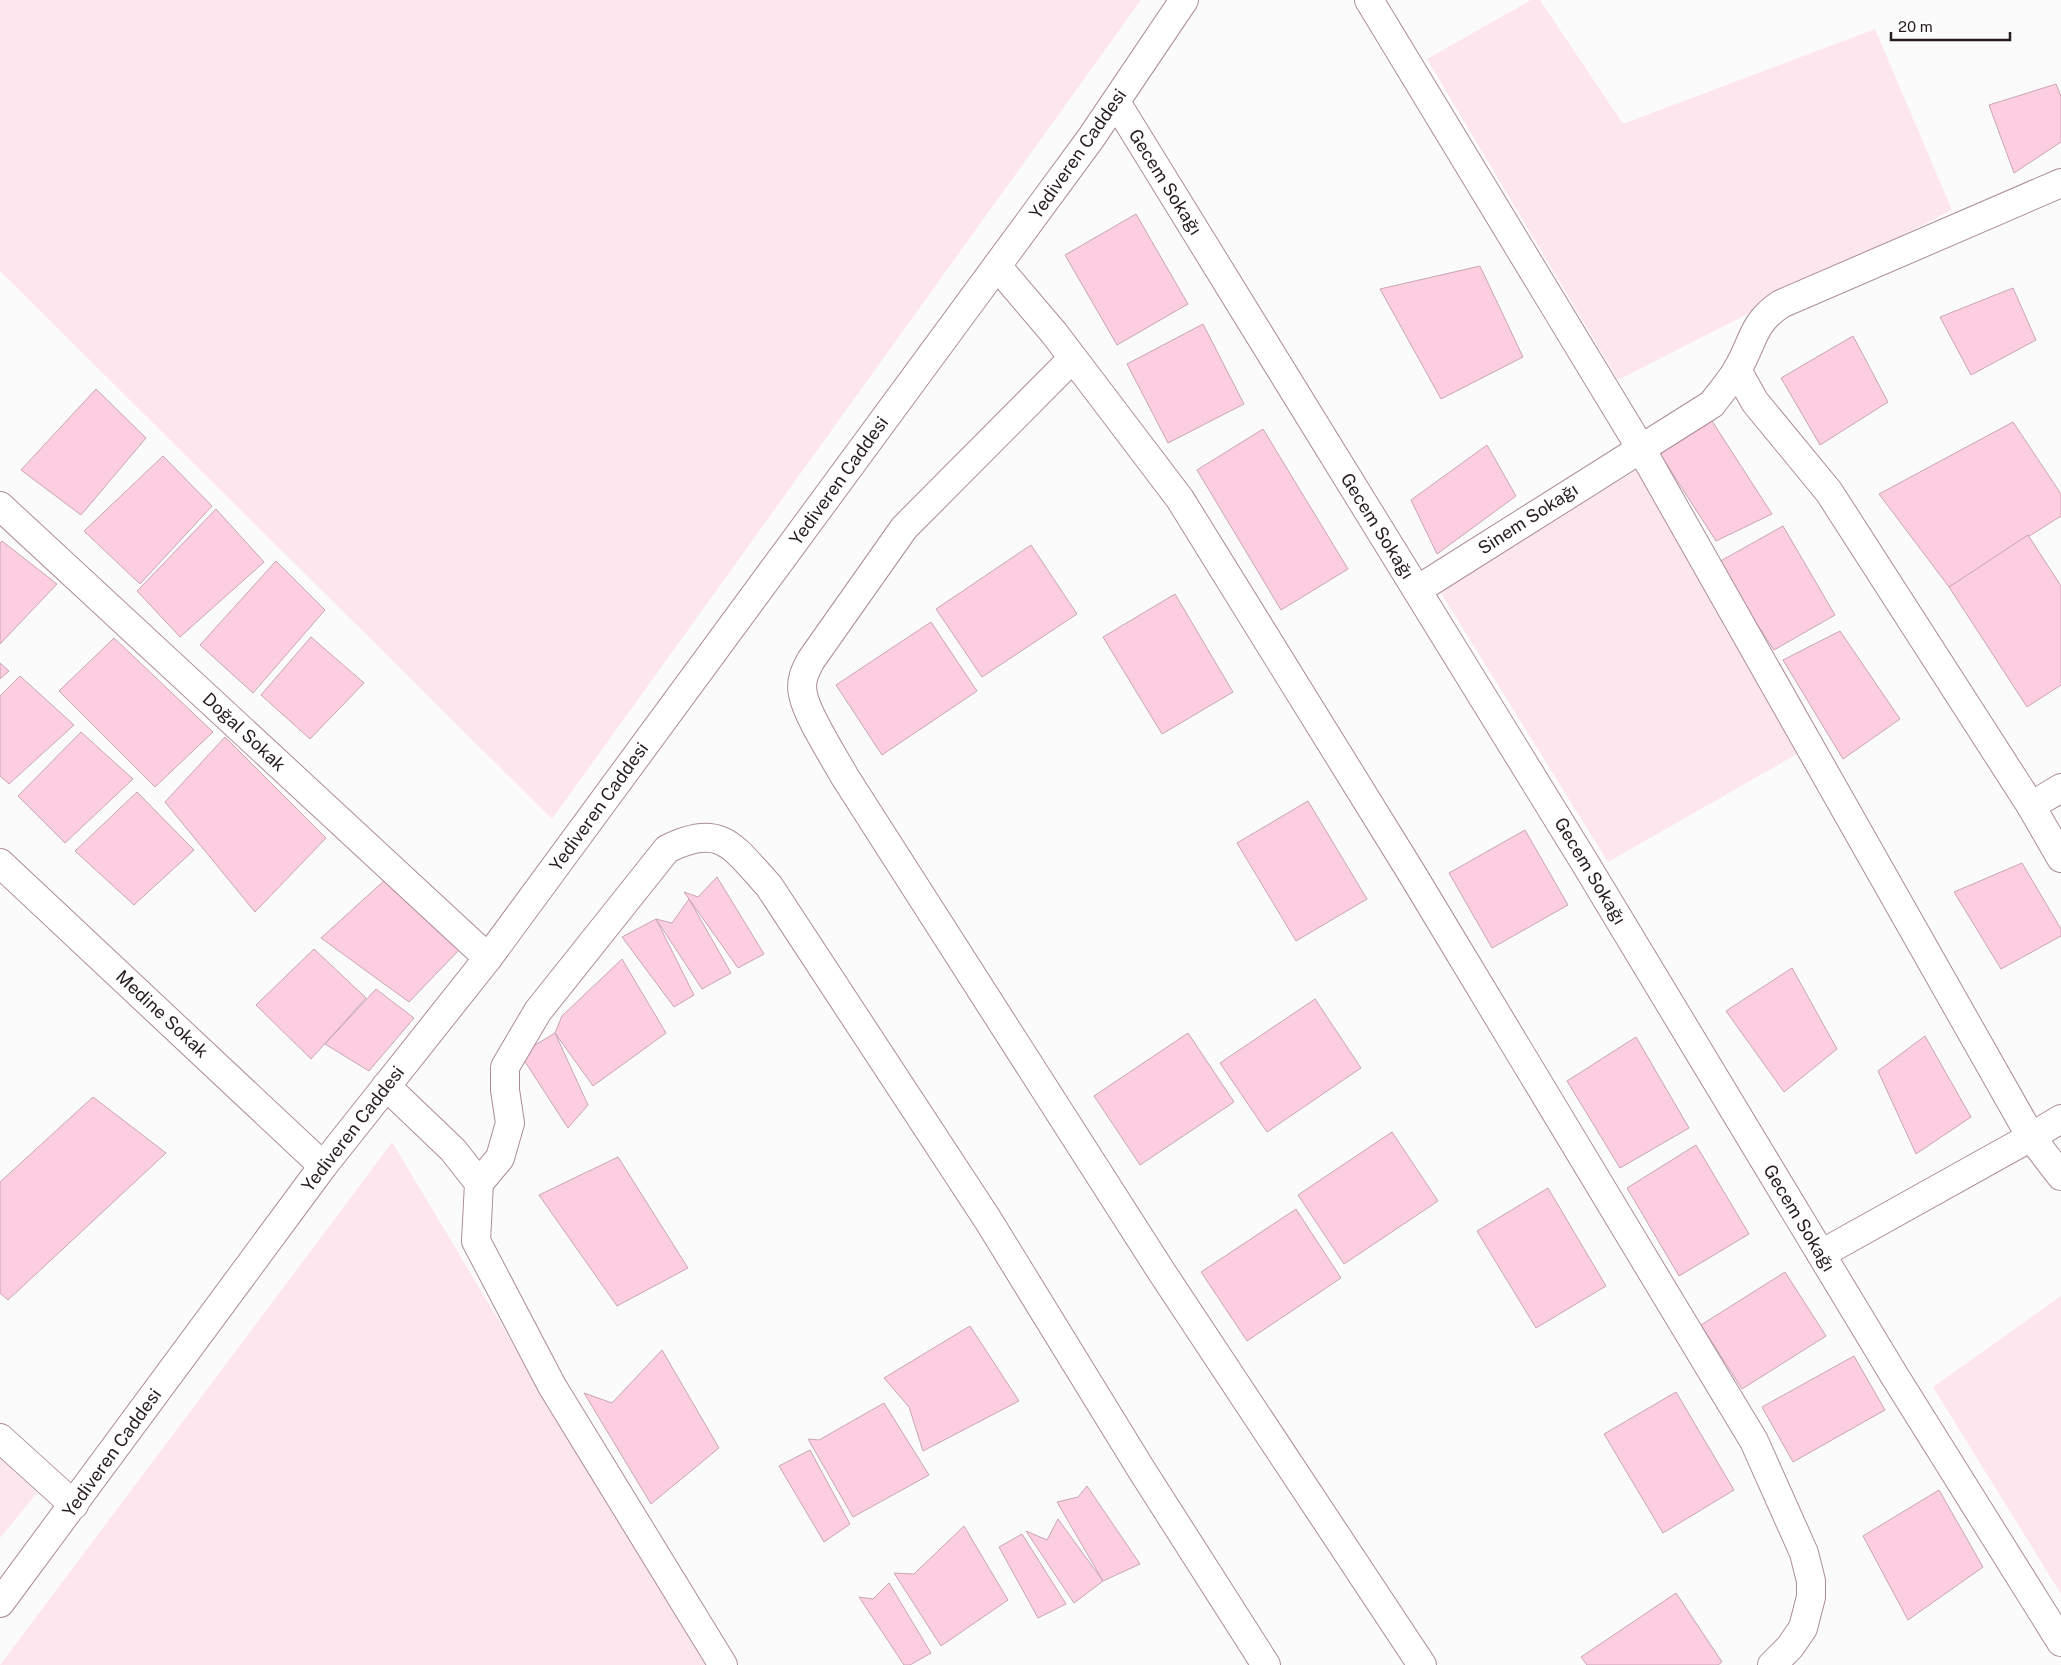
<svg xmlns="http://www.w3.org/2000/svg" width="2061" height="1665" viewBox="0 0 2061 1665" font-family="'Public Sans',sans-serif">
<rect width="100%" height="100%" fill="#fbfbfb"/>
<!-- green -->
<g fill="#fee6ef">
<polygon points="0,0 1141,0 552,819 0,271"/>
<polygon points="1531,0 1540,0 1623,124 1875,29 1952,210 1618,380 1427,59"/>
<polygon points="1639,469 1797,754 1608,862 1439,590"/>
<polygon points="392,1142 705,1665 0,1665 340,1212"/>
<polygon points="2061,1296 2061,1594 1933,1387"/>
<polygon points="0,1458 37,1493 0,1538"/>
</g>
<!-- building -->
<g fill="#fdcde0" stroke="#c8a6b4">
<polygon points="2056,84 2061,96 2061,142 2014,173 1989,105"/>
<polygon points="1136,214 1188,304 1117,345 1065,255"/>
<polygon points="1480,266 1523,357 1441,399 1380,289"/>
<polygon points="2013,288 2036,340 1971,375 1940,317"/>
<polygon points="1203,324 1244,404 1168,443 1127,364"/>
<polygon points="1853,336 1888,402 1820,445 1781,378"/>
<polygon points="96,389 146,438 81,515 21,470"/>
<polygon points="1712,421 1772,514 1716,541 1660,454"/>
<polygon points="2013,422 2061,494 2061,516 1949,587 1879,494"/>
<polygon points="1263,429 1348,569 1281,610 1197,470"/>
<polygon points="1487,445 1516,496 1437,554 1411,500"/>
<polygon points="163,456 212,506 140,584 84,531"/>
<polygon points="216,509 264,562 180,637 137,591"/>
<polygon points="1783,526 1835,615 1774,650 1717,563"/>
<polygon points="2028,535 2061,586 2061,685 2027,707 1949,587"/>
<polygon points="2,541 57,584 0,644 0,543"/>
<polygon points="1031,545 1077,614 982,677 936,609"/>
<polygon points="276,561 325,610 253,693 200,645"/>
<polygon points="1175,594 1233,692 1162,734 1103,637"/>
<polygon points="931,622 977,691 882,755 836,685"/>
<polygon points="1840,631 1900,719 1843,759 1783,660"/>
<polygon points="311,637 364,683 310,739 261,695"/>
<polygon points="114,638 213,732 155,787 59,691"/>
<polygon points="0,663 9,671 0,679"/>
<polygon points="20,676 74,725 9,784 0,776 0,696"/>
<polygon points="81,732 133,779 65,843 18,796"/>
<polygon points="225,737 326,838 255,912 165,802"/>
<polygon points="137,792 194,850 134,905 75,851"/>
<polygon points="1308,801 1367,899 1296,941 1237,843"/>
<polygon points="1525,830 1568,905 1492,948 1449,873"/>
<polygon points="2022,863 2061,929 2061,936 2001,969 1954,892"/>
<polygon points="717,877 764,954 738,968 684,892 698,897"/>
<polygon points="386,879 461,948 409,1002 321,938"/>
<polygon points="689,899 731,973 702,989 656,919 672,923"/>
<polygon points="656,919 694,995 674,1007 622,937"/>
<polygon points="314,949 366,998 311,1059 256,1005"/>
<polygon points="622,959 666,1033 593,1086 555,1033 562,1016"/>
<polygon points="1792,968 1837,1049 1784,1092 1726,1011"/>
<polygon points="376,989 414,1018 369,1071 325,1044"/>
<polygon points="1315,999 1361,1068 1267,1132 1220,1063"/>
<polygon points="555,1033 588,1105 568,1128 520,1054"/>
<polygon points="1188,1033 1234,1102 1140,1165 1094,1096"/>
<polygon points="1925,1036 1971,1117 1916,1154 1878,1071"/>
<polygon points="1636,1037 1689,1128 1620,1168 1567,1081"/>
<polygon points="93,1097 166,1153 8,1300 0,1293 0,1182"/>
<polygon points="1392,1132 1438,1201 1344,1264 1298,1195"/>
<polygon points="1696,1145 1749,1234 1679,1276 1627,1188"/>
<polygon points="618,1157 688,1268 617,1306 539,1195"/>
<polygon points="1548,1188 1606,1286 1536,1328 1477,1231"/>
<polygon points="1296,1209 1341,1278 1247,1341 1201,1272"/>
<polygon points="1785,1272 1826,1336 1742,1389 1701,1325"/>
<polygon points="970,1326 1019,1401 923,1451 909,1407 884,1378"/>
<polygon points="662,1350 719,1448 651,1504 584,1393 612,1403"/>
<polygon points="1854,1356 1885,1410 1793,1462 1762,1407"/>
<polygon points="1676,1392 1734,1490 1663,1533 1604,1434"/>
<polygon points="884,1403 929,1475 853,1517 808,1439 819,1440"/>
<polygon points="810,1450 850,1524 824,1542 779,1466"/>
<polygon points="1087,1486 1140,1564 1103,1581 1057,1502 1078,1497"/>
<polygon points="1939,1490 1983,1567 1908,1620 1863,1536"/>
<polygon points="1058,1519 1103,1581 1074,1603 1026,1531 1047,1540"/>
<polygon points="964,1526 1008,1600 941,1646 894,1573 914,1574"/>
<polygon points="1022,1534 1066,1604 1038,1618 999,1547"/>
<polygon points="889,1583 931,1653 910,1665 904,1665 859,1597 873,1599"/>
<polygon points="1676,1593 1722,1662 1718,1665 1587,1665 1581,1657"/>
</g>
<g fill="none" stroke-linecap="round" stroke-linejoin="round">
<!-- street casing -->
<g stroke="#ad8c99" stroke-width="30">
<g id="street">
<polyline points="1369,0 1640,447 2031,1137 2061,1119"/>
<polyline points="1116,102 1585,863 1894,1375 2061,1642"/>
<polyline points="997,266 1054,333 1180,499 1411,872 1754,1441 1804,1553 1811,1581 1811,1597 1803,1628 1790,1647 1772,1665"/>
<path d="M1072 359 904 528 811 660C805 671 800 681 803 694 806 714 834 757 845 777L1163 1274 1422 1665"/>
<polyline points="1737,370 1755,402 1829,492 2031,806 2061,858"/>
<polyline points="0,506 488,958"/>
<path d="M1417 590 1712 404C1720 393 1730 382 1737 370 1754 342 1751 324 1781 304L2061 183"/>
<polyline points="2031,806 2061,788"/>
<polyline points="0,863 323,1166"/>
<polyline points="386,1086 453,1150 479,1183 476,1241 552,1386 723,1665"/>
<path d="M479 1183 500 1158 510 1123 505 1090V1067L538 1011 667 849C722 822 733 847 769 886L988 1220 1141 1469 1266 1665"/>
<polyline points="1821,1254 2031,1137 2061,1176"/>
<polyline points="0,1438 74,1505"/>
<polyline points="0,1603 323,1166 488,958 1091,138 1184,0"/>
</g>
</g>
<!-- street -->
<use href="#street" stroke="#fff" stroke-width="28"/>
</g>
<g text-anchor="middle" stroke-width="4" stroke-linejoin="round" paint-order="stroke">
<!-- street labels -->
<g font-size="18" fill="#291c21" stroke="#fff">
<text transform="translate(1078 154) rotate(-55)" y="6">Yediveren Caddesi</text>
<text transform="translate(1165 182) rotate(58)" y="6">Gecem Sokağı</text>
<text transform="translate(839 481) rotate(-54)" y="6">Yediveren Caddesi</text>
<text transform="translate(1528 519) rotate(-33)" y="6">Sinem Sokağı</text>
<text transform="translate(1377 526) rotate(58)" y="6">Gecem Sokağı</text>
<text transform="translate(244 732) rotate(43)" y="6">Doğal Sokak</text>
<text transform="translate(599 807) rotate(-54)" y="6">Yediveren Caddesi</text>
<text transform="translate(1590 871) rotate(59)" y="6">Gecem Sokağı</text>
<text transform="translate(162 1014) rotate(43)" y="6">Medine Sokak</text>
<text transform="translate(353 1129) rotate(-52)" y="6">Yediveren Caddesi</text>
<text transform="translate(1799 1218) rotate(59)" y="6">Gecem Sokağı</text>
<text transform="translate(112 1453) rotate(-54)" y="6">Yediveren Caddesi</text>
</g>
</g>
<!-- scale -->
<path d="M1891 32v8h119v-8" fill="none" stroke="#291c21" stroke-width="2.5"/>
<text x="1898" y="32" font-size="15" fill="#291c21" stroke="#ffffff" stroke-width="4" paint-order="stroke">20 m</text>
</svg>
